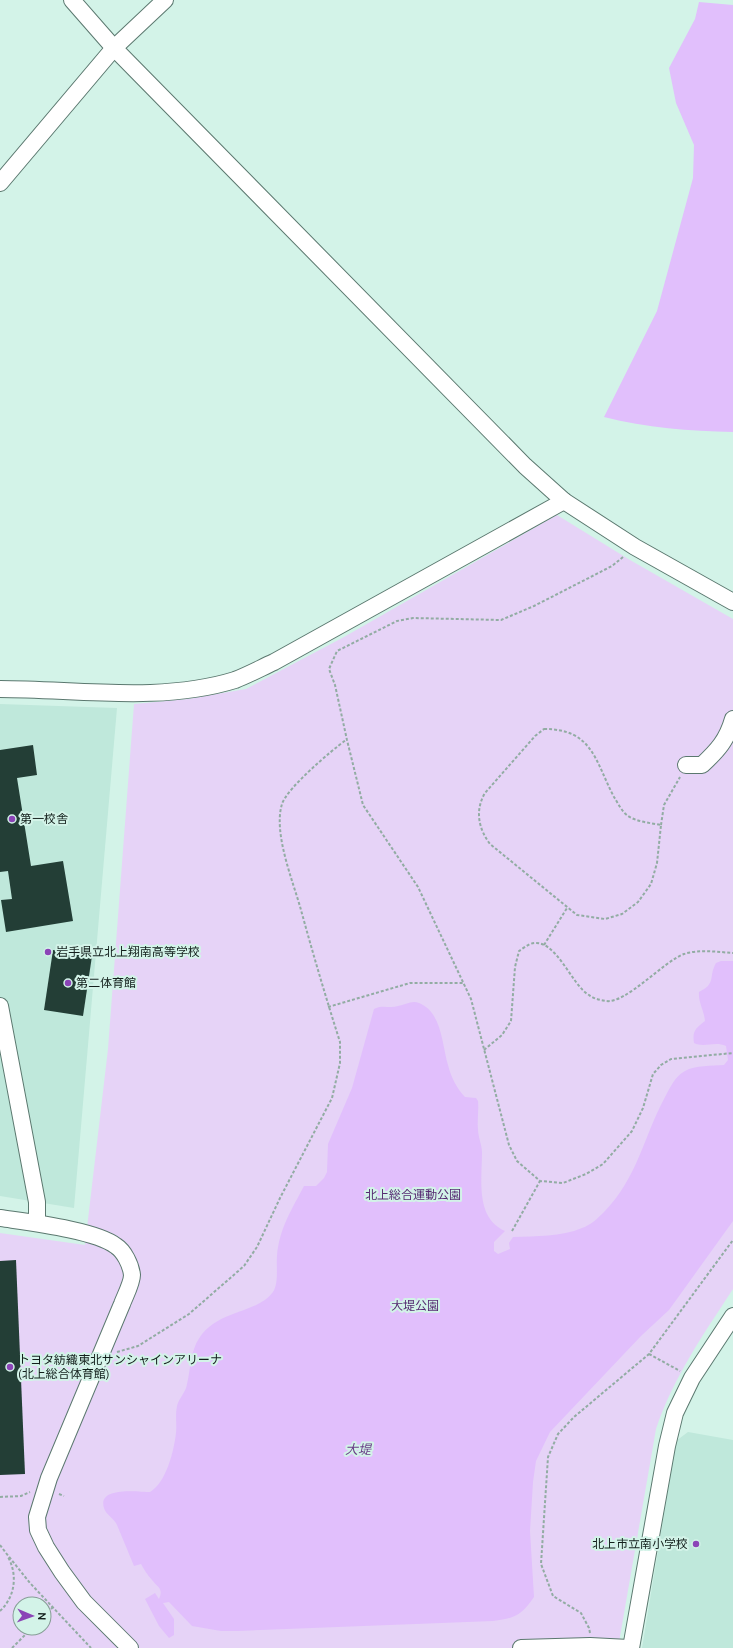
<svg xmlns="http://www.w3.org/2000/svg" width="733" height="1648" viewBox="0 0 733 1648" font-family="Ubuntu,'Noto Sans JP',sans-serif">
<rect width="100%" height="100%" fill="#d3f3e8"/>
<!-- built -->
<g fill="#bfe8db">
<polygon points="0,704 117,708 74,1208 0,1196"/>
<polygon points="688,1432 733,1440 733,1648 642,1648 676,1441"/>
</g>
<!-- green -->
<path fill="#e6d3f7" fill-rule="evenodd" d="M557 515 630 560 733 619V1289C703 1335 673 1378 656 1429L618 1648H0V1233L85 1245 108 1049 134 704 188 699 246 689 344 637ZM20 1604H44V1628H20Z"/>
<!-- water -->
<g fill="#e1bffc">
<path d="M699 2 733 5V432C690 431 646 428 604 417L657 311 693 178 694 145 676 103 669 68 695 19Z"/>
<path d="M721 961H733V1221L669 1310 641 1336 550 1432 536 1461 533 1482 530 1531 534 1597C521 1616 515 1618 493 1621L238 1631H221L192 1626 169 1602 163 1603 174 1619V1635L169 1638 159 1626 145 1599 155 1593 159 1599C164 1588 157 1587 152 1580 147 1575 144 1569 141 1564L134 1566 117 1525C114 1518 106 1515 104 1508 97 1486 139 1492 150 1492 166 1483 174 1451 176 1433 177 1424 175 1415 177 1406 179 1398 186 1392 187 1384 190 1372 190 1360 194 1349 209 1308 254 1317 273 1292 279 1283 276 1266 277 1256 279 1229 292 1209 304 1186H316L324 1178 327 1172 328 1144 352 1088 374 1009C382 1004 390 1009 398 1006 405 1005 412 1000 419 1003 442 1012 442 1045 448 1065 451 1077 457 1089 465 1097L476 1098 478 1101C479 1110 477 1120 478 1129 478 1137 482 1145 482 1153 482 1179 475 1218 505 1231L494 1242V1251L498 1254 510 1249 509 1243 513 1237C536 1236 561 1237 582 1228 591 1225 598 1218 604 1212 638 1177 643 1138 665 1097 670 1088 675 1076 685 1071 695 1065 712 1066 724 1065L728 1060 726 1046C715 1041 704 1048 694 1043 692 1031 696 1028 705 1021 704 1010 698 1002 699 992 717 983 708 977 716 963Z"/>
</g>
<!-- building -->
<g fill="#233e36">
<polygon points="33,745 37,775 17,778 31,866 63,861 73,921 6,932 1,900 12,899 8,871 0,872 0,750"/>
<polygon points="53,950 92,956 83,1016 44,1010"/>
<polygon points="16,1260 25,1474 0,1475 0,1261"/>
</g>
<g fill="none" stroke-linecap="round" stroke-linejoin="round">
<!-- minor casing -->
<g stroke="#5b786f" stroke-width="18">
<g id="minor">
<polyline points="72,0 114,48 525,466 564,501 635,547 733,602"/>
<polyline points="0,183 114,48 165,0"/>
<path d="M0 689C76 689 161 703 235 680 248 675 261 668 274 662L564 501"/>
<path d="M686 765H702C718 750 727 740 733 719"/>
<polyline points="0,1006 37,1202 37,1223"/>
<path d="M0 1218C26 1222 96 1230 116 1246 124 1251 131 1265 132 1275 132 1283 125 1296 122 1304L49 1478 37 1517 38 1530 46 1547 62 1572 84 1602 130 1648"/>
<polyline points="521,1648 590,1646 629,1648"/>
<polyline points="631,1648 667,1446 675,1413 692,1378 733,1316"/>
</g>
</g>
<!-- path -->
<g stroke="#92aca3" stroke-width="2" stroke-dasharray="3 2" stroke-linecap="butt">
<polyline points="623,557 612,566 534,606 501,620 413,618 397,621 337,651 329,669 335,685 347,740 363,805 418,887 471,999 509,1145 517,1161 540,1181 563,1183 586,1174 603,1164 632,1131 643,1108 653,1074 661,1065 671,1059 733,1053"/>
<path d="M544 729C593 729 595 761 614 797 618 803 622 812 628 816 637 822 651 823 661 825L657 863 651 884 638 902 622 914 605 919 577 915 490 844C478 828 475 810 485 793L535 736Z"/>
<polyline points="661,825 664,805 680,777"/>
<polyline points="544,945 567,908"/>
<polyline points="328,1007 410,983 463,983"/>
<path d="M484 1050 502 1035 511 1021 515 967 519 951C522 949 526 946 530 944 555 935 571 985 589 995 594 999 600 1000 606 1001 626 1004 664 961 684 954 699 949 718 952 733 953"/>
<polyline points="512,1231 540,1181"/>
<path d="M117 1352 138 1346 189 1314 244 1266 257 1247 280 1198 332 1098 340 1063V1042C326 998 313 954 301 910 293 881 273 833 282 804 287 788 332 750 346 740"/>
<polyline points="649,1354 680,1371"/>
<polyline points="59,1494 64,1496"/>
<polyline points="0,1497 21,1496 30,1492"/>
<polyline points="0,1545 6,1553"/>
<polyline points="6,1553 30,1583 91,1648"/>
<path d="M0 1611C15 1597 18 1575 8 1557"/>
<polyline points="44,1616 53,1607"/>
<polyline points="590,1633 589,1628 581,1613 553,1596 541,1564 548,1457 558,1434 574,1417 649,1354 733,1240"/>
<polyline points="12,1648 32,1628"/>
</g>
<!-- minor -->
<use href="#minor" stroke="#fff" stroke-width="16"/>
</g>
<!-- markers -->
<g fill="#8b44b7" stroke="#d3f3e8" stroke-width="1.5">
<circle cx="12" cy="819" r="4"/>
<circle cx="48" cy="952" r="4"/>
<circle cx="68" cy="983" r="4"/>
<circle cx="10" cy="1367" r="4"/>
<circle cx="696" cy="1544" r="4"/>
</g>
<g text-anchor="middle" stroke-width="4" stroke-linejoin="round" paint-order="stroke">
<!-- poi labels -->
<g font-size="12" fill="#131f1c" stroke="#d3f3e8" text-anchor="start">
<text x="20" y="823">第一校舎</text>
<text x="56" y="956">岩手県立北上翔南高等学校</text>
<text x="76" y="987">第二体育館</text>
<text x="18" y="1364">トヨタ紡織東北サンシャインアリーナ<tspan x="18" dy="14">(北上総合体育館)</tspan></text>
<text x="688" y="1548" text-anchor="end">北上市立南小学校</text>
</g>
<!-- park labels -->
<g font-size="12" fill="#552a71" stroke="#d3f3e8">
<text x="413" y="1199">北上総合運動公園</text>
<text x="415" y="1310">大堤公園</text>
</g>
<!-- water labels -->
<g font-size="13" font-style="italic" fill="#6b4088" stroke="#d3f3e8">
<text x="358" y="1454">大堤</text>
</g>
</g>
<!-- north arrow -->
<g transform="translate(32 1616) rotate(92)"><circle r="19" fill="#d3f3e8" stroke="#869e96"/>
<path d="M0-3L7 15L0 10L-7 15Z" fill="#8b44b7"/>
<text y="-6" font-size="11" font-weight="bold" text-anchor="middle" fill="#131f1c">N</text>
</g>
</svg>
